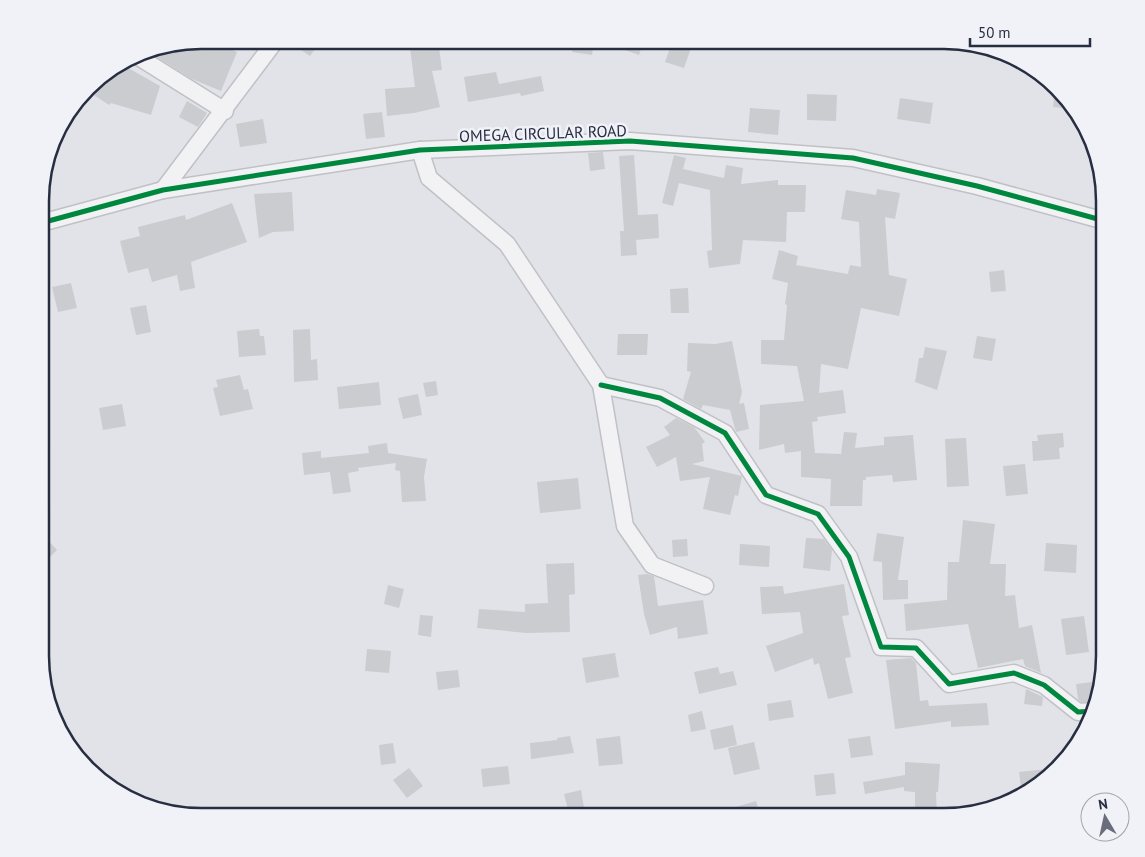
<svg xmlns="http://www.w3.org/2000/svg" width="1145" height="857" viewBox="0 0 1145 857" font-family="'PT Sans',sans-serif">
<rect width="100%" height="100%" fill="#e2e3e8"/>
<!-- building -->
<g fill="#caccd0">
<polygon points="201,40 209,40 237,52 221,91 192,79 149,52 152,48"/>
<polygon points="286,40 321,40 310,56"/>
<polygon points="409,40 438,40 442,70 432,71 440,107 414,113 387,116 385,89 415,87"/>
<polygon points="574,40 594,40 592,55 572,52"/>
<polygon points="602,40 644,40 639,55 602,42"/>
<polygon points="672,42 691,48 684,68 665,62"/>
<polygon points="121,64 160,86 151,115 111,103 109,105 86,90 95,80"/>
<polygon points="496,72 499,84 541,76 544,91 521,96 520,93 468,102 464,77"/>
<polygon points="1055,86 1064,98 1073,109 1053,107"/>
<polygon points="807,94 837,95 836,121 807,120"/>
<polygon points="900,98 933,103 930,124 897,119"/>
<polygon points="187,101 207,113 198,127 179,117"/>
<polygon points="750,108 780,110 778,135 748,132"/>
<polygon points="382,112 385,137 366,139 363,114"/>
<polygon points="263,119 267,143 240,147 236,124"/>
<polygon points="603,152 605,169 590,171 588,153"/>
<polygon points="634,155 638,215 658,214 659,238 636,240 637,255 621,256 620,231 624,231 619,156"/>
<polygon points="674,155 686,158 683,169 724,178 726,165 743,168 741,184 778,180 778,185 806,185 805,212 787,212 786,242 743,240 740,264 709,268 707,251 712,250 710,190 679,183 673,206 662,203"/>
<polygon points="877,189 900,193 895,219 885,217 889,275 907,279 899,316 861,308 848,369 821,364 819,393 843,390 846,413 817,417 818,421 812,422 815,453 841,454 844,432 857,433 855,448 884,445 884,437 913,435 917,480 893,482 892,475 866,477 866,480 863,480 862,506 830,506 831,479 801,477 801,451 785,453 784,444 759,450 760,405 804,401 797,366 761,364 761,340 784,340 787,305 785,304 788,283 772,279 779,250 798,256 796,265 848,274 850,265 861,267 859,222 841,219 846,190 876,195"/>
<polygon points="292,192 294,231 273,232 259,238 254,194"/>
<polygon points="232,203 247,242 191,262 195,288 180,291 177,275 152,282 148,268 128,273 120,241 140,236 138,227 185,215 186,220"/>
<polygon points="1004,270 1006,291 991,292 989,272"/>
<polygon points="71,283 77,308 58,312 52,287"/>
<polygon points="688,288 689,313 671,313 670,289"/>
<polygon points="146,305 151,332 136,335 130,308"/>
<polygon points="259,329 260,336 264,336 266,355 239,357 237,331"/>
<polygon points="310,329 311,360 317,359 318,380 294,382 293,330"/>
<polygon points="618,334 648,334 647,355 617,355"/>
<polygon points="977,336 996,339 992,361 973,358"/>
<polygon points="732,341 742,392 739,404 744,403 749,429 736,432 730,410 703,405 701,409 683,399 691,372 687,371 688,343 715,344"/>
<polygon points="925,347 947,351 937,390 915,382 919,358 923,358"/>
<polygon points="240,375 244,390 248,389 253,409 220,416 213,388 218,387 216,380"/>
<polygon points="436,381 438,395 426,397 423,383"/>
<polygon points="379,382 381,405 339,409 337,387"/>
<polygon points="418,394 422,415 403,419 398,398"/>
<polygon points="122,404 126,426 103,430 99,408"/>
<polygon points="676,418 694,427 705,442 702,444 704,461 692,464 742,476 738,496 735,495 730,515 703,509 710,477 680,481 676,457 657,467 646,447 670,435 664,427"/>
<polygon points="1063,433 1064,447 1059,448 1060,459 1033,461 1032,441 1038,441 1037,435"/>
<polygon points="966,438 969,486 947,487 945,439"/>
<polygon points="387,443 388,453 427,459 424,477 426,501 402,502 400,471 395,470 396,463 358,468 359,471 348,473 351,492 333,494 330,472 304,475 302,453 321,451 321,458 369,453 368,446"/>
<polygon points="1025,464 1028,494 1006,496 1003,466"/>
<polygon points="578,478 581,509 540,513 537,482"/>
<polygon points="963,520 995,524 990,564 1006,564 1005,596 1015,595 1019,628 1032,625 1041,673 1025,666 1023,659 978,668 968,624 906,631 904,604 947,600 948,562 959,562"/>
<polygon points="41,533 57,550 41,566"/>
<polygon points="877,533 904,537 898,580 908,580 908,599 883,600 882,562 873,561"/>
<polygon points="806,538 824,539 832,550 830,571 803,568"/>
<polygon points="687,539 688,556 673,557 672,540"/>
<polygon points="1046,543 1077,545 1076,573 1044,571"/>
<polygon points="740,544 770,546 769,567 739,565"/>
<polygon points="574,563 575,594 569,595 570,632 526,633 477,628 479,609 525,612 525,604 548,603 546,564"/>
<polygon points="647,574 654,576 658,606 703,600 708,634 678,639 677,627 650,635 644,614 638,575"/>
<polygon points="844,584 849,615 842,616 851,657 845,658 853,693 828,699 819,663 814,665 813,658 775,672 766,646 803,633 800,612 762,614 760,587 783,586 784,594"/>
<polygon points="388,585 404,589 399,608 384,604"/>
<polygon points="420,615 433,616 431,637 418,635"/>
<polygon points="1084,616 1089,652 1066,655 1061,619"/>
<polygon points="367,649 391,651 389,673 365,671"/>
<polygon points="615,653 619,677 586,683 582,658"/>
<polygon points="911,658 916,663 920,701 928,700 929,706 987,703 989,725 951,727 951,721 895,729 886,660"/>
<polygon points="718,667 720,674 733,671 737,685 699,694 694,672"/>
<polygon points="458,670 460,687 438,690 436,672"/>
<polygon points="1101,681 1097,702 1081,702 1078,699 1076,684"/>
<polygon points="1026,689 1043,697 1042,706 1024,704"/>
<polygon points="791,700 794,717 769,721 767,704"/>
<polygon points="702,711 706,729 691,732 688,715"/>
<polygon points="733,725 737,745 714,750 710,730"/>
<polygon points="570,736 574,753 531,759 530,743 557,740 557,738"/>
<polygon points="620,736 623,764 599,766 596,739"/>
<polygon points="870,736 873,755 851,758 848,739"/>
<polygon points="754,742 760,769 734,775 728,748"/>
<polygon points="393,743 396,763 381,765 379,745"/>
<polygon points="905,762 940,764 938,792 936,792 937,817 915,817 915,792 904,791 904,787 865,794 863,782 905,775"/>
<polygon points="508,766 510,784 483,787 481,769"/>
<polygon points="409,768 423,786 407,798 393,780"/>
<polygon points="1058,768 1029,790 1022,795 1019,772"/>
<polygon points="834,773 836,794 816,796 814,775"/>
<polygon points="581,790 585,814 570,817 564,794"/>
<polygon points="756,801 761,817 713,817 712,814"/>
</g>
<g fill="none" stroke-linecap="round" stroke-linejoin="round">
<!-- minor casing -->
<g stroke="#c0c1c6" stroke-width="19">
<g id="minor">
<polyline points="137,56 225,111"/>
<polyline points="420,150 429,178 507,244 601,385 625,526 652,565 705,586"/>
<polyline points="163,190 276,40"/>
<polyline points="41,223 163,190 420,150 630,141 853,158 977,186 1105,221"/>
<polyline points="601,385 660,398 725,433 766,495 818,514 849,557 881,647 916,648 949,684 1014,673 1044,685 1078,712 1094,711"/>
</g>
</g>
<!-- minor -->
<use href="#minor" stroke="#f2f2f4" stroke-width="16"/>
<!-- cycleway casing -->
<g stroke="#f0f2f7" stroke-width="8">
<g id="cycleway">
<polyline points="41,223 163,190 420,150 630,141 853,158 977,186 1105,221"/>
<polyline points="601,385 660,398 725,433 766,495 818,514 849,557 881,647 916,648 949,684 1014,673 1044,685 1078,712 1094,711"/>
</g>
</g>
<!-- cycleway -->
<use href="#cycleway" stroke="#00873e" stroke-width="5"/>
</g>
<g text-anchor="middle" stroke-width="5" stroke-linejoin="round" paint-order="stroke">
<!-- street labels -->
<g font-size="16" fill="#282e42" stroke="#f0f2f7">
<text transform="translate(543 133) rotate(-2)" y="6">OMEGA CIRCULAR ROAD</text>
</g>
</g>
<!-- crop -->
<path d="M0 0H1145V857H0ZM201 49H944A152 152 0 0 1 1096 201V656A152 152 0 0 1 944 808H201A152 152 0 0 1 49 656V201A152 152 0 0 1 201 49Z" fill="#f0f2f7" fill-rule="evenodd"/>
<path fill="none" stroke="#282e42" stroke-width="2.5" d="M201 49H944A152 152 0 0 1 1096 201V656A152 152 0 0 1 944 808H201A152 152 0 0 1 49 656V201A152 152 0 0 1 201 49Z"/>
<!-- north arrow -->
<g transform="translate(1105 817) rotate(351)"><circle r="24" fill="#f0f2f7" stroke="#a0a4af"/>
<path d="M0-4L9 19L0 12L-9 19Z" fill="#696d7c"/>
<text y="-8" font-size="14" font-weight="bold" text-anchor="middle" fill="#282e42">N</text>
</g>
<!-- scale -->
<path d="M970 38v8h120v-8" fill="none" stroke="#282e42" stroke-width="2.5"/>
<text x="978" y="38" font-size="15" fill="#282e42" stroke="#f0f2f7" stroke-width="4" paint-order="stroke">50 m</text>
</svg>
